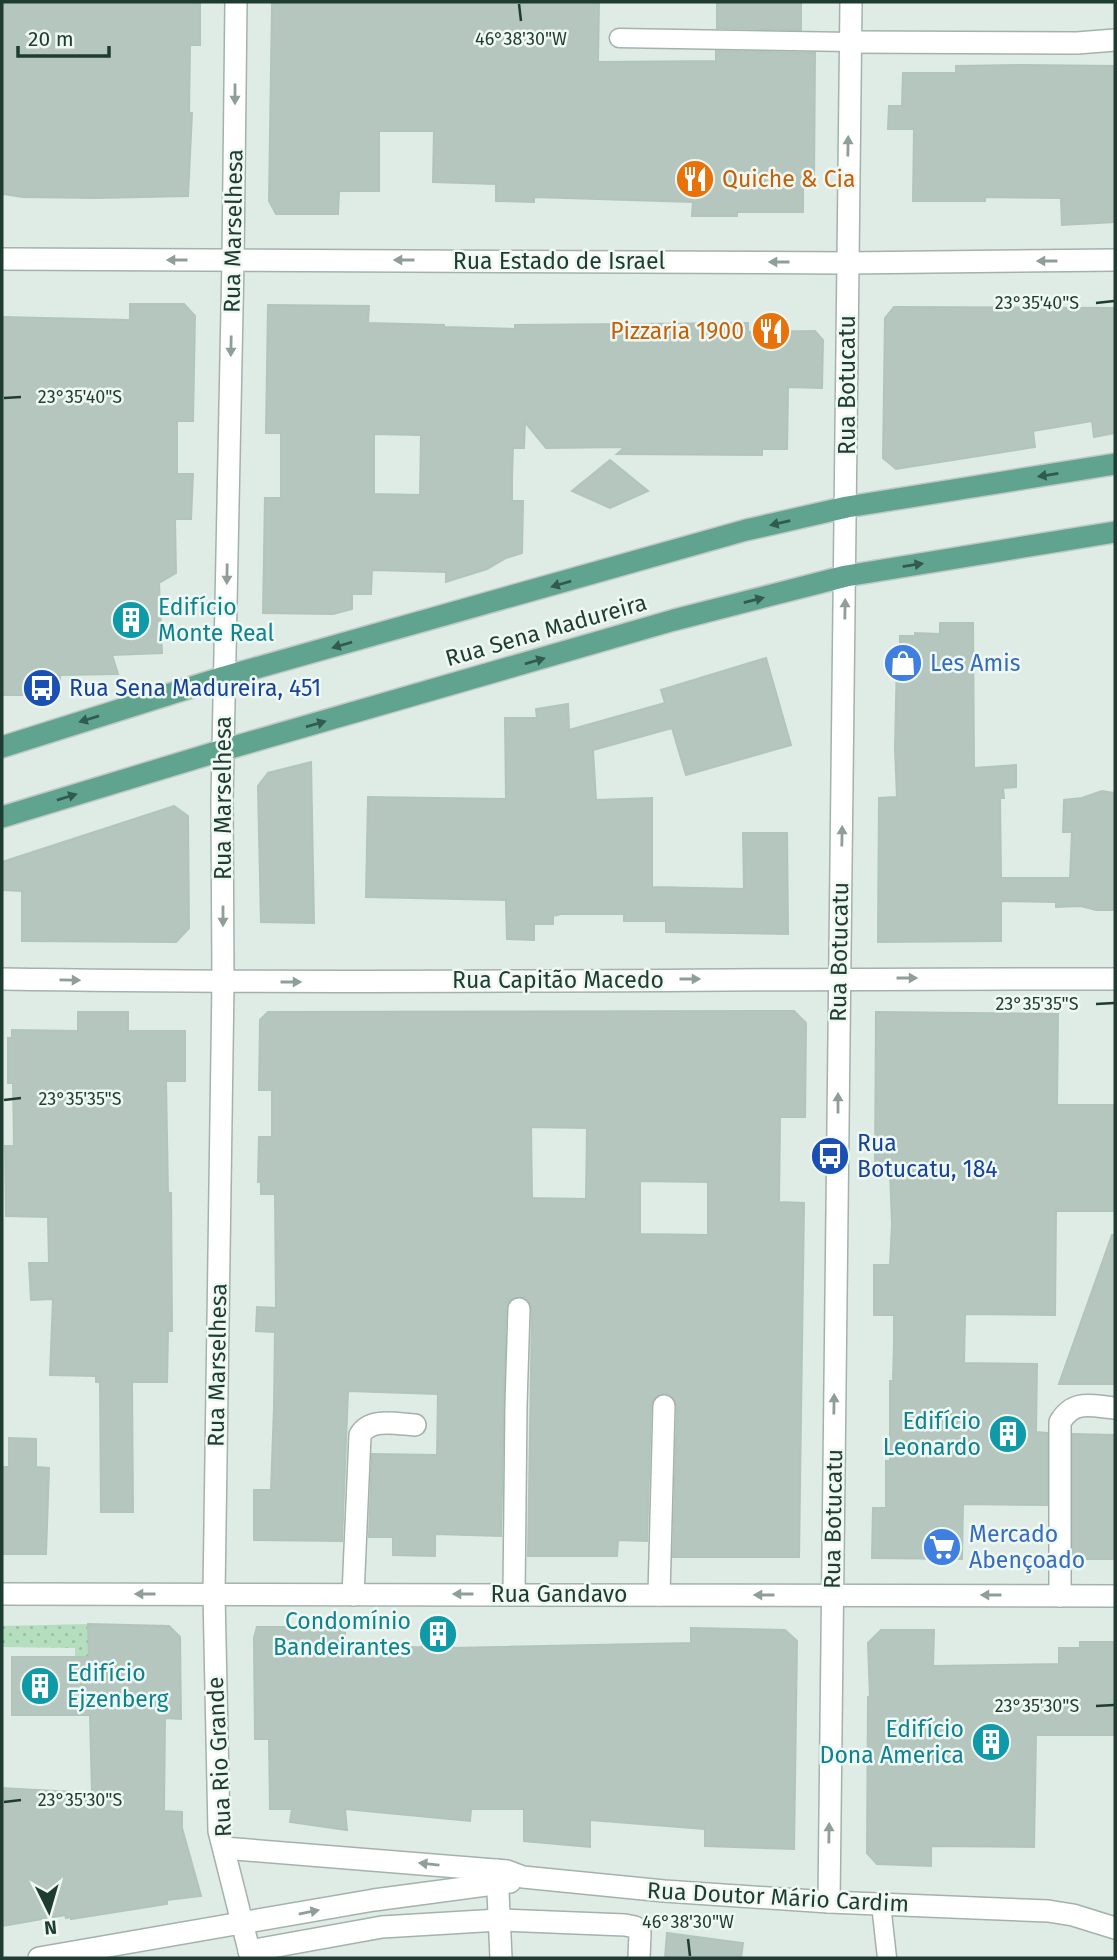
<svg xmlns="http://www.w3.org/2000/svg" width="1117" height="1960" viewBox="0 0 1117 1960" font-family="'Fira Sans',sans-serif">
<defs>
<pattern id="green-dots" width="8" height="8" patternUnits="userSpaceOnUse" patternTransform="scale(1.75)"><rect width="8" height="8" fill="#b5debe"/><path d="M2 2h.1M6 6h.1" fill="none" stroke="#9bbfa4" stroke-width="1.8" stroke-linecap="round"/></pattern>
</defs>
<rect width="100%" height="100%" fill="#dfebe5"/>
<!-- green -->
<polygon fill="url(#green-dots)" points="88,1624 90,1695 75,1695 75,1648 2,1647 2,1626"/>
<!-- building -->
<g fill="#b4c6be" stroke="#b1c5bb" stroke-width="2" fill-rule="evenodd">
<polygon points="2,2 200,2 200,45 190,45 189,113 192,113 188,196 96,198 23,197 2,194"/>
<polygon points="272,2 599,2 598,62 716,61 716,51 815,53 814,181 803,181 803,212 737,212 737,216 692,216 693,202 534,197 534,202 496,201 496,184 433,182 434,131 379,131 379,191 339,191 338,214 276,214 269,201"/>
<polygon points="717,2 801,2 801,30 717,28"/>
<polygon points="1024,65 1115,66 1115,222 1062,225 1061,198 985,197 985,201 913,201 914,129 888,129 889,106 902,106 903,73 956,73 956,66"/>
<polygon points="130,304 184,304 195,316 193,421 177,421 177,474 193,474 191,519 175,519 176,573 159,583 162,653 112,655 118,674 60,675 60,696 38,703 37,695 2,695 2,317 130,320"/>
<path d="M268 305 369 306 368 323 444 325V327L515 329V325L748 323V332L815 331 823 340 822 388 788 387 787 449H762V455L617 454 625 447 546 448 525 422 524 448H513L512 477V501H523L522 553 506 558 487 569 446 582V572L372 570 371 594H352V609L333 614 263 613 265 498H281V433H266ZM374 434 421 435 420 495 374 494Z"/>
<polygon points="894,307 1115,308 1115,433 1094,437 1092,421 1033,431 1035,447 896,469 883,458 885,318"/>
<polygon points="610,460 648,491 610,508 572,491"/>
<polygon points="940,623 973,623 974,768 1016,765 1016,787 1003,788 1004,798 1000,798 1001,878 1070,878 1072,832 1063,832 1064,800 1082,798 1102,791 1115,793 1115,910 1096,910 1081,906 1056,907 1056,902 1001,901 1001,941 878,942 879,798 897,797 895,749 897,657 900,657 900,636 915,636 915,633 940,634"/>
<polygon points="766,658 791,745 686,775 672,728 593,750 596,800 652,798 652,887 744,889 743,833 787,833 788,934 666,932 666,921 624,921 624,914 561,914 553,916 553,924 534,924 534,940 507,939 506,900 366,897 368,797 506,799 505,718 537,718 536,709 568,704 569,730 665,703 661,690"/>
<polygon points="311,762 314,923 261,922 258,786 268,773"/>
<polygon points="174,806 188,816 189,928 176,942 22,941 22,891 2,890 2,862"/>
<path d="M794 1011 806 1023 805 1117H780L779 1202 804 1203 799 1557H673L677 1406 671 1395 664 1393 653 1399 651 1406 647 1541 618 1540 617 1556H528L532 1309 526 1298 519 1296 508 1302 506 1309 501 1536 435 1534V1556L393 1555V1537H369L372 1454 437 1455 438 1394 348 1391 342 1541 254 1540V1490H271L274 1408 275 1332 256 1331 257 1307 276 1308 275 1194H261V1182H258L259 1137H272V1090H259L260 1020 268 1012ZM531 1127 587 1128 586 1199 532 1198ZM640 1181 708 1182V1235L640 1234Z"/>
<polygon points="78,1012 128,1012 128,1031 185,1031 185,1081 166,1081 168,1193 171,1193 172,1331 168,1331 167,1382 132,1382 133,1512 101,1512 100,1382 96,1382 96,1376 50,1375 53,1299 31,1300 29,1263 49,1263 48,1217 6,1216 5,1146 14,1146 13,1083 8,1083 8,1038 12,1038 12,1030 78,1031"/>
<polygon points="876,1012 1058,1014 1057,1105 1115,1105 1115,1211 1056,1211 1055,1315 965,1314 964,1363 1037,1364 1036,1432 1047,1433 1047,1505 963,1504 962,1559 872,1558 873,1508 886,1508 886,1461 890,1461 890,1381 893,1381 894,1343 894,1315 874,1315 874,1265 890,1265 892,1224 890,1171 875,1171"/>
<polygon points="1112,1235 1115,1235 1115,1384 1059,1384"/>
<polygon points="1073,1434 1115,1435 1115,1559 1073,1559"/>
<polygon points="9,1438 36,1439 36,1467 49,1468 46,1554 2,1554 2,1467 9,1467"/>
<polygon points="88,1624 169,1626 180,1637 181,1719 165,1718 164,1811 182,1812 182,1828 201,1896 167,1900 167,1904 71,1919 71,1917 66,1918 65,1915 2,1926 2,1788 92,1793 90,1715 12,1715 12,1657 89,1657"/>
<polygon points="257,1627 345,1627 345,1648 425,1647 424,1627 453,1627 453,1648 691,1643 691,1628 785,1630 797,1641 794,1849 705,1846 705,1829 590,1820 590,1847 524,1841 524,1809 471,1809 470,1821 345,1809 347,1830 290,1822 292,1809 270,1809 269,1739 255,1739 254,1638"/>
<polygon points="881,1630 934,1630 933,1666 1059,1664 1059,1648 1080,1648 1080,1642 1115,1642 1114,1735 1036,1735 1034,1847 931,1846 931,1866 877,1864 867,1853 868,1697 870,1697 868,1643"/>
<polygon points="667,1933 743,1943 741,1958 665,1958"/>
</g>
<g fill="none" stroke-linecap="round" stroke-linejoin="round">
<!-- lane casing -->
<g stroke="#a2b3ac" stroke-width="21">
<g id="lane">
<polyline points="619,38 850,42"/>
<polyline points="881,1904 887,1958"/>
</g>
</g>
<!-- street casing -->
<g stroke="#a2b3ac" stroke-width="24">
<g id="street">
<polyline points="236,2 233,260 222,800 223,983 214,1594 219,1831 251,1958"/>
<polyline points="850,42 1077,43 1115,40"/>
<polyline points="2,259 847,263 1115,260"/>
<path d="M2 979C373 985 744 978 1115 979"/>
<polyline points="2,1594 1115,1596"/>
<polyline points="514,1594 516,1405 519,1309"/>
<path d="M353 1595 360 1435C370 1417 398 1424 415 1425"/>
<polyline points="659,1595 664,1406"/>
<path d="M1060 1596V1422C1074 1399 1091 1406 1115 1408"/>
<polyline points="224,1848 507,1871 523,1877 664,1891 829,1902 1048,1911 1073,1915 1115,1928"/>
<polyline points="497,1870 501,1958"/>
<polyline points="829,1902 851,2"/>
<polyline points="249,1951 382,1927 499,1920 625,1925 635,1927 640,1933 639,1958"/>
<polyline points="39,1958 374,1900 510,1882"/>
</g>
</g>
<!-- primary casing -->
<g stroke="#c0c8c6" stroke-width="24">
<g id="primary">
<polyline points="2,747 224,677 746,530 847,507 1115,464"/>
<polyline points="2,817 223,750 674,620 846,576 1115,532"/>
</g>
</g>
<!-- lane -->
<use href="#lane" stroke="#fff" stroke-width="18"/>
<!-- street -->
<use href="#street" stroke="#fff" stroke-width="21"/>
<!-- primary -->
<use href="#primary" stroke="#60a48f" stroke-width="21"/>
</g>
<!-- one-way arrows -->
<defs><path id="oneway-solid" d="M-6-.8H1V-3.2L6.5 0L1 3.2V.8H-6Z" transform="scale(1.75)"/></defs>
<g fill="#8f9e99">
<use href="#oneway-solid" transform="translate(235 94) rotate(90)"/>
<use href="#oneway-solid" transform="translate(848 146) rotate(-89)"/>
<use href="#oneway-solid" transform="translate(177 260) rotate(-180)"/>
<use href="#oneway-solid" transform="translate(404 260) rotate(-180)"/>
<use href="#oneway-solid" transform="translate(1047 261) rotate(180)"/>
<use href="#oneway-solid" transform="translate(779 262) rotate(-180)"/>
<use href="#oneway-solid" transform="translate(231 346) rotate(91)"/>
<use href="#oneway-solid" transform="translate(227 574) rotate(91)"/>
<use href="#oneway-solid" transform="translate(845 609) rotate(-89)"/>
<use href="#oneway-solid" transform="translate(842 836) rotate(-89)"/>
<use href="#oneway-solid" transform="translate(223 916) rotate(90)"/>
<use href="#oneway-solid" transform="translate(907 978)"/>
<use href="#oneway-solid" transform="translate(690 979)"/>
<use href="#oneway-solid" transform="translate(70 980) rotate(1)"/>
<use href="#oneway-solid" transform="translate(291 982)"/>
<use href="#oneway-solid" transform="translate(838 1103) rotate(-90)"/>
<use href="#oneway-solid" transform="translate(834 1404) rotate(-89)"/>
<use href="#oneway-solid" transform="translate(145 1594) rotate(-180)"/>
<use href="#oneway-solid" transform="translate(463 1594) rotate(180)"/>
<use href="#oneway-solid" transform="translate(764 1595) rotate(-180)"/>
<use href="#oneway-solid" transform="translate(991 1595) rotate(-180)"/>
<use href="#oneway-solid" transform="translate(829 1833) rotate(-89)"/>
<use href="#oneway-solid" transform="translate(429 1864) rotate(-174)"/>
<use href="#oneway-solid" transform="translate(309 1912) rotate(-11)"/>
</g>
<g fill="#325b4f">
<use href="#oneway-solid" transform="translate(1048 475) rotate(171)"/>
<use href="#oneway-solid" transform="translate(780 523) rotate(167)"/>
<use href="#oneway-solid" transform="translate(913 565) rotate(-9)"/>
<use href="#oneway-solid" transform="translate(561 584) rotate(164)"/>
<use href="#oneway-solid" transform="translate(754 600) rotate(-14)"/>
<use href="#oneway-solid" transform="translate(342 645) rotate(164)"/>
<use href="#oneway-solid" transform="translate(535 661) rotate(-16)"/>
<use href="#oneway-solid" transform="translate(89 719) rotate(163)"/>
<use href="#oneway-solid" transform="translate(316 724) rotate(-16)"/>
<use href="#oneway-solid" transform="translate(67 797) rotate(-17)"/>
</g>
<!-- ticks -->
<path fill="none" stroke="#1f3c33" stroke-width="2.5" d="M519 4 521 21M1096 303 1114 301M4 398 21 397M1096 1004 1114 1003M4 1100 21 1098M1096 1706 1114 1705M4 1802 21 1800M688 1939 690 1956"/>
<!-- icons -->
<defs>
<g id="restaurant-disc" transform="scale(2.0125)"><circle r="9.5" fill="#e8710a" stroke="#eff8f3"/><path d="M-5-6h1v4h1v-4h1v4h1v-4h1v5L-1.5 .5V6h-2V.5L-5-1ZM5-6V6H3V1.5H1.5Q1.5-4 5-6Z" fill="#fff"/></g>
<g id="building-disc" transform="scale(2.0125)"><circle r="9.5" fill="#0f9aa8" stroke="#eff8f3"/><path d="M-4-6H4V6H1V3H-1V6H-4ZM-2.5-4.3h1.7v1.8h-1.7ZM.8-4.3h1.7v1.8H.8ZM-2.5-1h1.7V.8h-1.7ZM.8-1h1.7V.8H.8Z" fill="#fff"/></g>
<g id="shop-disc" transform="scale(2.0125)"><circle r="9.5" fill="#3f7fe0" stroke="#eff8f3"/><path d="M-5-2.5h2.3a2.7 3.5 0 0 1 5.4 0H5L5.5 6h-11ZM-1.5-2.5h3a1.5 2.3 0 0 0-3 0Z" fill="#fff"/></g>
<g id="bus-disc" transform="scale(2.0125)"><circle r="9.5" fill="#1a4fb4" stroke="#eff8f3"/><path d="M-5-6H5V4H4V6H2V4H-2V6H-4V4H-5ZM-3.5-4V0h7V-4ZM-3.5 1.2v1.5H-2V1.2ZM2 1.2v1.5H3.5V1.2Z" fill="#fff"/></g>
<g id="supermarket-disc" transform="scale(2.0125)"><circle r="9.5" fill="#3f7fe0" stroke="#eff8f3"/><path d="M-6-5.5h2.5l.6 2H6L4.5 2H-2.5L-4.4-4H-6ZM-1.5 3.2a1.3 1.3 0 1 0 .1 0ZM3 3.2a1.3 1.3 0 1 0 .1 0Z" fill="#fff"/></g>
</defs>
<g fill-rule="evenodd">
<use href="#restaurant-disc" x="695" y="179"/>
<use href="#restaurant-disc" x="771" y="331"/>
<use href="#building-disc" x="131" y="620"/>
<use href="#shop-disc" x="903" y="663"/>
<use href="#bus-disc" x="42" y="688"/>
<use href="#bus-disc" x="830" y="1156"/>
<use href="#building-disc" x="1008" y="1434"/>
<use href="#supermarket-disc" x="942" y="1547"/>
<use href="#building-disc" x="438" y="1634"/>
<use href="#building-disc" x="40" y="1686"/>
<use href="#building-disc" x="991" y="1742"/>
</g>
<g text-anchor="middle" stroke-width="5" stroke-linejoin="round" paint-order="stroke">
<!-- food labels -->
<g font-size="23" fill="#c56008" stroke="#eff8f3" text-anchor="start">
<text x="722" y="187">Quiche &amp; Cia</text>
<text x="744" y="339" text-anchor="end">Pizzaria 1900</text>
</g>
<!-- street labels -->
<g font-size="23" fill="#1f3c33" stroke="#eff8f3">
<text transform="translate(233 231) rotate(-89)" y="8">Rua Marselhesa</text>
<text x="559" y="269">Rua Estado de Israel</text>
<text transform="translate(847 385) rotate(-90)" y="8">Rua Botucatu</text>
<text transform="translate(546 630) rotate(-16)" y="8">Rua Sena Madureira</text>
<text transform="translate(223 798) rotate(-90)" y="8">Rua Marselhesa</text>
<text transform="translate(839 952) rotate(-89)" y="8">Rua Botucatu</text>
<text x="558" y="988">Rua Capitão Macedo</text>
<text transform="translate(217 1365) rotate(-89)" y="8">Rua Marselhesa</text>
<text transform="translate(833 1519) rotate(-89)" y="8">Rua Botucatu</text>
<text x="559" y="1602">Rua Gandavo</text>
<text transform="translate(219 1757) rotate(-93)" y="8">Rua Rio Grande</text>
<text transform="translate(778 1897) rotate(3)" y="8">Rua Doutor Mário Cardim</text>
</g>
<!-- culture labels -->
<g font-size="23" fill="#0d838f" stroke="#eff8f3" text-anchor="end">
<text x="158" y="615" text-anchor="start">Edifício<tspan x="158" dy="26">Monte Real</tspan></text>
<text x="981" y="1429">Edifício<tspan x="981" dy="26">Leonardo</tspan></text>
<text x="411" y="1629">Condomínio<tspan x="411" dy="26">Bandeirantes</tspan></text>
<text x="67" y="1681" text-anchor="start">Edifício<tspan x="67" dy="26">Ejzenberg</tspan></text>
<text x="964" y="1737">Edifício<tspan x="964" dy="26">Dona America</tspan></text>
</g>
<!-- shop labels -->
<g font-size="23" fill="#366cbe" stroke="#eff8f3" text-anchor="start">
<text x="930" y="671">Les Amis</text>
<text x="969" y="1542">Mercado<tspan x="969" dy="26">Abençoado</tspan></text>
</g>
<!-- transit labels -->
<g font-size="23" fill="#164399" stroke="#eff8f3" text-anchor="start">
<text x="69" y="696">Rua Sena Madureira, 451</text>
<text x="857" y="1151">Rua<tspan x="857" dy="26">Botucatu, 184</tspan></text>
</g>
</g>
<g font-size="18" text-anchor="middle" fill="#1f3c33" stroke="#eff8f3" stroke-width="5" stroke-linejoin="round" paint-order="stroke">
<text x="521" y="45">46°38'30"W</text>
<text x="1037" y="309">23°35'40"S</text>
<text x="80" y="403">23°35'40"S</text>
<text x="1037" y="1010">23°35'35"S</text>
<text x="80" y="1105">23°35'35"S</text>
<text x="1037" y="1712">23°35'30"S</text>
<text x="80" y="1806">23°35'30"S</text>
<text x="688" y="1928">46°38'30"W</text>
</g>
<!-- border -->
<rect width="1117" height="1960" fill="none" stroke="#1f3c33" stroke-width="7"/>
<!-- north arrow -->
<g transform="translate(49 1911) rotate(175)" stroke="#eff8f3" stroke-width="5" paint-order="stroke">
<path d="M0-5L12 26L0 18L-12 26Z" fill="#1f3c33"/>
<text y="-10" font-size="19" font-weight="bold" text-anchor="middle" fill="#1f3c33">N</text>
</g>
<!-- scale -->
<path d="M18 46v10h91v-10" fill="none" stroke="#1f3c33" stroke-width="3.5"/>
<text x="28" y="46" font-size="21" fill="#1f3c33" stroke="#eff8f3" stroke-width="5" paint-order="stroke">20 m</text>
</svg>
